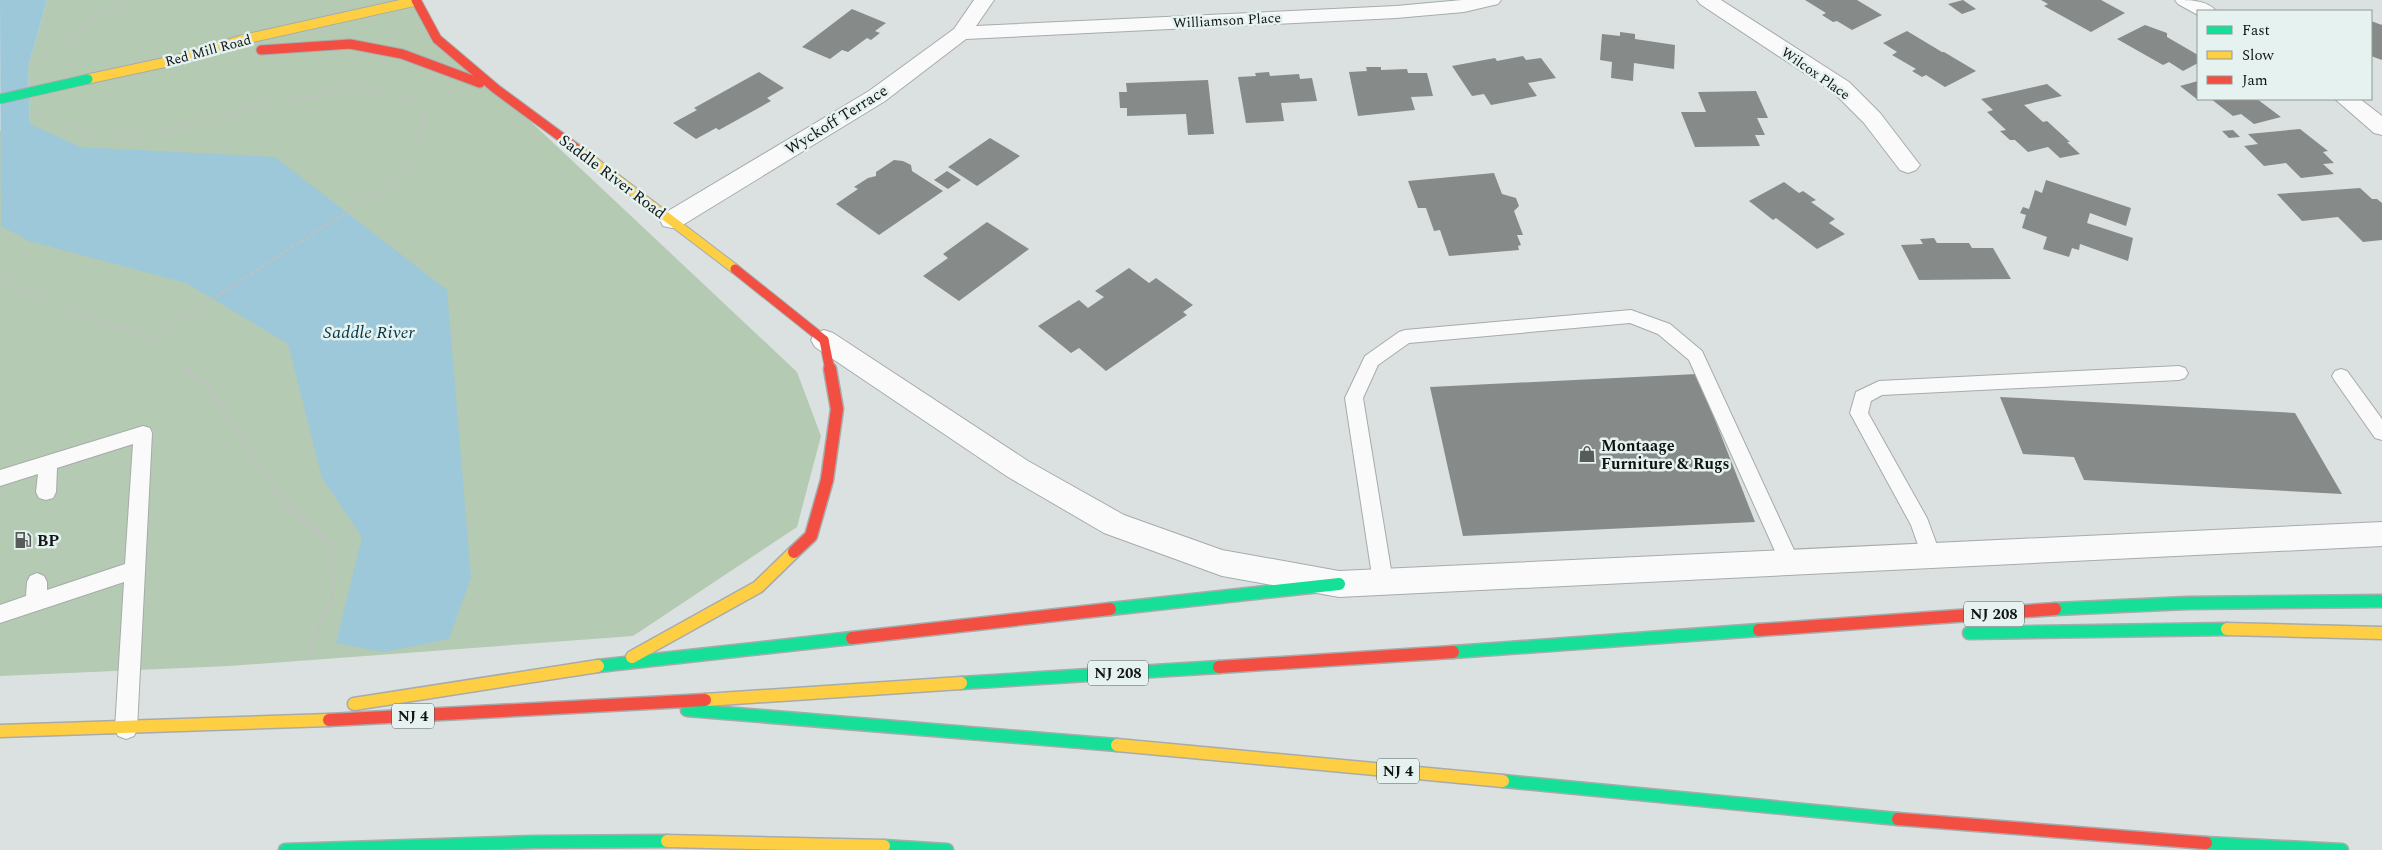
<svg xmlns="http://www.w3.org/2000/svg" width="2382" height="850" viewBox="0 0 2382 850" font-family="Spectral,serif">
<rect width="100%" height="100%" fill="#dbe1e0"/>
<!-- forest -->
<polygon fill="#b4cab2" points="47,0 416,0 437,39 496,89 797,372 821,436 797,527 633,636 229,666 0,676 0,131 30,124 28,68"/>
<!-- water -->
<polygon fill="#9dc8da" points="0,0 47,0 28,68 30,124 80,147 275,157 447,290 471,577 449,639 383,652 336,643 362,537 322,478 288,344 186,283 29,241 1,226"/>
<!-- building -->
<g fill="#868a89">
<polygon points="1805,0 1857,0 1882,15 1852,30 1837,21 1833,22 1822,15 1826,13"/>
<polygon points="1963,0 1976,9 1962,14 1948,4"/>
<polygon points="2041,0 2101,0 2125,13 2091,32 2044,6 2048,4"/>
<polygon points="852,9 886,23 875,31 880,33 871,40 867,38 848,52 842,50 830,59 802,47"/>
<polygon points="2371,21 2382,25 2382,60 2371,56"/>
<polygon points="2145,25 2167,33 2167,37 2198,55 2198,63 2183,71 2169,62 2163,65 2117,39"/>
<polygon points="1907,31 1942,52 1944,52 1976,71 1945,87 1926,75 1922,77 1912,71 1916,69 1892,55 1897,52 1883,43"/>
<polygon points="1620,32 1635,34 1635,39 1675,45 1674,69 1634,63 1633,81 1611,78 1612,62 1600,60 1602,34 1620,36"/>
<polygon points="1523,56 1526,60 1541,58 1556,78 1528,83 1537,96 1491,105 1484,94 1472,96 1452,66 1495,58 1497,61"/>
<polygon points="1366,67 1381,67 1381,70 1407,69 1408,73 1427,73 1433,96 1411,97 1415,110 1358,116 1349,72 1367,71"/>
<polygon points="759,72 784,88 767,98 771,101 719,130 716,128 696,139 673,123 697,110 694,108"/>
<polygon points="1269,72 1270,76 1299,74 1300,79 1312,78 1317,101 1281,103 1284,121 1246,123 1238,77 1256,76 1255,73"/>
<polygon points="1208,80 1214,134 1188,135 1186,114 1127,116 1127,108 1120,108 1119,92 1127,92 1126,83"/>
<polygon points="2198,81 2198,100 2180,86"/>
<polygon points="2047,84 2062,96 2024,105 2043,122 2047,121 2070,142 2067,142 2080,154 2060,158 2048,147 2028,152 2015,140 2010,140 2000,131 2006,130 1987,112 1993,110 1981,99"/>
<polygon points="1756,91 1768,118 1757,118 1765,135 1755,135 1760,146 1695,147 1681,112 1706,112 1698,92"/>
<polygon points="2211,99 2257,99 2281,117 2254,124 2241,114 2233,116"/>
<polygon points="2300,129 2328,151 2323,152 2334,163 2323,164 2334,174 2301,178 2286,163 2264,166 2244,146 2258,144 2248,134"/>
<polygon points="2233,130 2240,137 2229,138 2222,131"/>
<polygon points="990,138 1020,156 977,186 948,167"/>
<polygon points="894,160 903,161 911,165 912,171 943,191 879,235 836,204 858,189 854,187 868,178 876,176 876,172"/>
<polygon points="947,171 961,180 948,189 934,180"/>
<polygon points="1494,173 1502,194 1516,198 1519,206 1514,211 1523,235 1517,235 1521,245 1518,246 1519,250 1449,256 1440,230 1434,231 1426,208 1418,208 1408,181"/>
<polygon points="2046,180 2131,208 2126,226 2090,213 2087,223 2133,238 2128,261 2080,244 2079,250 2072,248 2069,257 2043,249 2047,237 2022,228 2026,215 2020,213 2023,207 2029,209 2035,190 2042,193"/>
<polygon points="1784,182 1799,193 1803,191 1816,200 1811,202 1835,219 1829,223 1845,234 1817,249 1776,218 1773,220 1749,201"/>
<polygon points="2360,188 2372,199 2377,199 2382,203 2382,240 2363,242 2338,217 2302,221 2277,194"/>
<polygon points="987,222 1029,249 959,301 923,276 948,258 943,254"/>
<polygon points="1934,238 1937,243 1969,243 1972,248 1993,248 2011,279 1919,280 1901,245 1923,244 1920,239"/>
<polygon points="1129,268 1149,283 1156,278 1193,305 1183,312 1187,315 1106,371 1079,348 1071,353 1038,326 1079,300 1088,308 1104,297 1095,291"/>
<polygon points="1697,374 1755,522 1463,536 1430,387"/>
<polygon points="2000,397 2295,413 2342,494 2084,480 2074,457 2023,454"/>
</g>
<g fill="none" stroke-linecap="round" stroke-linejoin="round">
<!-- lane casing -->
<g stroke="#a7abab" stroke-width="2">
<g id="lane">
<polygon points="1631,310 1670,324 1702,351 1800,563 1797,569 1790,572 1783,569 1689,360 1658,334 1630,323 1409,343 1378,365 1363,398 1393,582 1390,588 1383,591 1376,588 1373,582 1345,398 1365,356 1399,332 1405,330"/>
<polygon points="2179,366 2185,368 2188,373 2185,378 2179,380 1882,395 1871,401 1868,413 1927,518 1941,556 1938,562 1931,565 1924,562 1911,525 1850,413 1856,392 1879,381"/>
<polygon points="2341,369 2347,371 2382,419 2382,440 2375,438 2335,381 2332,376 2335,371"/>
<polygon points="143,426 150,428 152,433 137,729 134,736 126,739 118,736 115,729 124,582 0,623 0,605 26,596 27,582 30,576 37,573 44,576 47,582 47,590 125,564 133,444 57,468 56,492 53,498 46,500 39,498 36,492 38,474 0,486 0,470"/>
</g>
</g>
<!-- street casing -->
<g stroke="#a7abab" stroke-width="2">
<g id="street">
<polygon points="974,0 994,0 976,26 1396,6 1462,0 1501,0 1498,4 1464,12 1396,18 966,39 885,101 681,226 672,228 663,226 660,220 663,214 869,91 954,29"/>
<polygon points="1697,0 1721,0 1849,82 1880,113 1916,160 1920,165 1916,170 1908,173 1900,170 1864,123 1833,92 1700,4"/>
<path d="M2175 0C2190 0 2207 0 2216 11H2198V15L2178 4Z"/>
<polygon points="2335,99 2360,99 2382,116 2382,135 2374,133"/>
<polygon points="824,330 833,333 1028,461 1124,515 1222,550 1339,571 2382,522 2382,546 1339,597 1222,576 1104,533 1008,477 815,347 811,340 815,333"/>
</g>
</g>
<!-- fast casing -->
<g stroke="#a7abab" stroke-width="15">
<g id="fast">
<polyline points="1110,609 1339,584"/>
<polyline points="2055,609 2187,603 2382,601"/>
<polyline points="1969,633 2227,629"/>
<polyline points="1453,652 1759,630"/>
<polyline points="598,666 852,638"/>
<polyline points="961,683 1219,667"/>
<polyline points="687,710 1117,745"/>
<polyline points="1503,781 1898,819"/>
<polyline points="2206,843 2342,850"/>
<polyline points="884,846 947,850"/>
<polyline points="285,850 534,842 667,841"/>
</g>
</g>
<!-- slow-far1 casing -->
<g stroke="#a7abab" stroke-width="11">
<g id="slow-far1">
<polyline points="88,79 176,60 241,40 416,1"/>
<polyline points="576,148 735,269"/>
</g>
</g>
<!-- slow casing -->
<g stroke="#a7abab" stroke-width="15">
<g id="slow">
<polyline points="2227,629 2382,633"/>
<polyline points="632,657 758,587 794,552"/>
<polyline points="705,700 961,683"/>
<polyline points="354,704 598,666"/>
<polyline points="0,731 329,720"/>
<polyline points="1117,745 1503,781"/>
<polyline points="667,841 884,846"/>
</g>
</g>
<!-- jam-far1 casing -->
<g stroke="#a7abab" stroke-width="11">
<g id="jam-far1">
<polyline points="416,0 437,39 496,89 576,148"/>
<polyline points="261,50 350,44 402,54 480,83"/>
<polyline points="735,269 824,340"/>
<polyline points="824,340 830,370"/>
</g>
</g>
<!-- jam casing -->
<g stroke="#a7abab" stroke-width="15">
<g id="jam">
<polyline points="794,552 811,536 827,480 837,409 830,369"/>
<polyline points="1759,630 2055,609"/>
<polyline points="852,638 1110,609"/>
<polyline points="1219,667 1453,652"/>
<polyline points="329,720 705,700"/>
<polyline points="1898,819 2206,843"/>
</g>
</g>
<!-- path-far1 -->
<g stroke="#bfc1c0" stroke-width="2.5" stroke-dasharray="3 3" stroke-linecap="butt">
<polyline points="59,46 93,19 126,0"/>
<polyline points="66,124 99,138 147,137 239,112 353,88 408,98 424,111 417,150 390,184 150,339 187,370"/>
<polyline points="0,280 96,320 150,339"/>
</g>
<!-- path -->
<polyline stroke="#bfc1c0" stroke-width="4" stroke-dasharray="4.5 4.5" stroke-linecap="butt" points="186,369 214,393 279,498 330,543 334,591 309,650"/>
<!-- lane -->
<use href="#lane" fill="#fafafa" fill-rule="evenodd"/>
<!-- street -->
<use href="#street" fill="#fafafa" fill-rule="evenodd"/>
<!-- fast -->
<use href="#fast" stroke="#16e098" stroke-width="12"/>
<!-- slow-far1 -->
<use href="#slow-far1" stroke="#ffcf43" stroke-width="9"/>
<!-- slow -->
<use href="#slow" stroke="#ffcf43" stroke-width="12"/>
<!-- jam-far1 -->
<use href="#jam-far1" stroke="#f24e42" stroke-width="9"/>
<!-- jam -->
<use href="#jam" stroke="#f24e42" stroke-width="12"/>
<!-- fast-bridge casing -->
<g stroke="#a7abab" stroke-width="11" stroke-linecap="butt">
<polyline id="fast-bridge" points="0,99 88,79"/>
</g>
<!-- fast-bridge -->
<use href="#fast-bridge" stroke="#16e098" stroke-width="9"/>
</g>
<!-- icons -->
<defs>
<g id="shop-bare" transform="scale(1.35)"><path d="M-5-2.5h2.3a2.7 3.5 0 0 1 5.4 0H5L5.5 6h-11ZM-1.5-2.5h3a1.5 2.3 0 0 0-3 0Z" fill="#575c5b" stroke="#e5f2ef" stroke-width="2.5" paint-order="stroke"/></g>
<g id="fuel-bare" transform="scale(1.35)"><path d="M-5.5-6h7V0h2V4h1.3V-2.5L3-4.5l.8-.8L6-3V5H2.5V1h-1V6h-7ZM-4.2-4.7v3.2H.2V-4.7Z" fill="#575c5b" stroke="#e5f2ef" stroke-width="2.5" paint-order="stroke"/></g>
</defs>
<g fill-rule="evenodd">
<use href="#shop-bare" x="1587" y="454"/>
<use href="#fuel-bare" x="23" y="540"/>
</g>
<g text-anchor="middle" stroke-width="5" stroke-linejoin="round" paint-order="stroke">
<!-- far-street labels -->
<g font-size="14" fill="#101413" stroke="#e5f2ef">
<text transform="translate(1227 20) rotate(-3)" y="5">Williamson Place</text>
<text transform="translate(208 50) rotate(-15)" y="5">Red Mill Road</text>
<text transform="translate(1816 73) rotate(35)" y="5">Wilcox Place</text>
</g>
<!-- shield labels -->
<g fill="#e5f2ef" stroke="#505755" stroke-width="1">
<rect x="1964" y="601.5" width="60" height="25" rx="4"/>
<rect x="1088" y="660.5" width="60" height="25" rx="4"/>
<rect x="392" y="703.5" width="42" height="25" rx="4"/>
<rect x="1377" y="758.5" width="42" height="25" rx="4"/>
</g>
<g font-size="15" font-weight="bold" fill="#101413">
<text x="1994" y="619">NJ 208</text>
<text x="1118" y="678">NJ 208</text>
<text x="413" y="721">NJ 4</text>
<text x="1398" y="776">NJ 4</text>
</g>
<!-- street labels -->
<g font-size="16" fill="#101413" stroke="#e5f2ef">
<text transform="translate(836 119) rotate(-32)" y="6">Wyckoff Terrace</text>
<text transform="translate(613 176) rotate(37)" y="6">Saddle River Road</text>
</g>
<!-- poi labels -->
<g font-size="16" font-weight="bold" fill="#101413" stroke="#e5f2ef" text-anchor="start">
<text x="1601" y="451">Montaage<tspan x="1601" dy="18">Furniture &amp; Rugs</tspan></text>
<text x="37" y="546">BP</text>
</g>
<!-- water labels -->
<g font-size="18" font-style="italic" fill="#003749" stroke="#e5f2ef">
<text x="369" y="338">Saddle River</text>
</g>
</g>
<!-- legend -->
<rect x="2197" y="10" width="175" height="90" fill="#e5f2ef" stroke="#909997"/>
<rect x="2207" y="26" width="25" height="8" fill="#16e098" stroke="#909997"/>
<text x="2242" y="35" font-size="15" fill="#101413">Fast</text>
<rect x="2207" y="51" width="25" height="8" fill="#ffcf43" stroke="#909997"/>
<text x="2242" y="60" font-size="15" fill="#101413">Slow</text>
<rect x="2207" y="76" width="25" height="8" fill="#f24e42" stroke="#909997"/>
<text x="2242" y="85" font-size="15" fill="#101413">Jam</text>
</svg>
